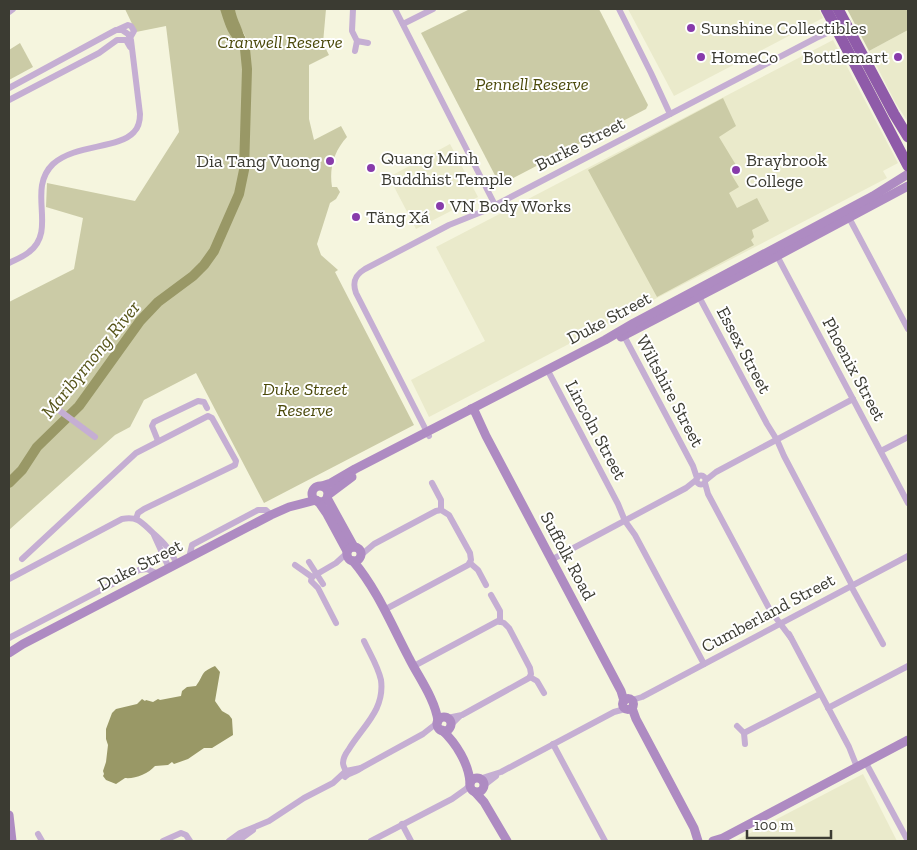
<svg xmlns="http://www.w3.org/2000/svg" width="917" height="850" viewBox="0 0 917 850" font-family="'Zilla Slab',serif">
<rect width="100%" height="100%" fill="#f5f5de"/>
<!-- built -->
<g fill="#eaeacb">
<polygon points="628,9 819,9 823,18 674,96"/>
<polygon points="908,30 908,122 895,102 869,51"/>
<polygon points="833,40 898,163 883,171 887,178 429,417 411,380 485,341 436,247"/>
<polygon points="450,144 478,197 416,229 389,177"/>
<polygon points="863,774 897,841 735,841"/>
</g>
<!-- green -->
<g fill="#cbcba6">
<path d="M125 9H224L247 40 236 18 235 9H326L323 43 329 55 309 65V119L314 140 341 126 347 137C334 151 329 168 332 187H337L340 192 336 199 330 203 317 244 321 255 338 270 335 272 414 425 264 503 196 373 144 400 130 427 115 435 9 530V302L74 269 83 218 46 207 47 183 135 201 179 132 166 26 136 32Z"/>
<polygon points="470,9 599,9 648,105 646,109 500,185 421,33"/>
<polygon points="847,9 908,9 908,30 869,51"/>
<polygon points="20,43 33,67 9,80 9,50"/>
<polygon points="723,98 736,126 719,137 739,170 731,174 739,187 729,193 737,208 757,198 769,221 752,230 754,237 751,240 754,245 657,297 588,170"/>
</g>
<!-- water -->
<g fill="#999866">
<path d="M220 9H235C237 23 248 35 245 49 228 38 226 27 220 9Z"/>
<path d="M215 666 220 672 215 701 222 711 229 715 232 719 233 735 212 748H204L188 759 174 764 172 762 168 765 155 766C148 774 135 779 125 778L116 784 106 780 103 776 104 774 103 771 106 762 108 745 106 739V729L112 713 116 709 137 704 142 699 145 701 146 700 153 702 158 699 160 700 181 696 182 691 187 687 196 686C205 674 199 673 215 666Z"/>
</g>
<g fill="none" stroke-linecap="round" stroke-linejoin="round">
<!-- river -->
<polyline stroke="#999866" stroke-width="10" points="9,483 22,470 37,447 79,406 140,321 158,302 193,276 204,265 214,251 239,194 244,170 247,69 245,49 240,38"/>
<!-- street -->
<g stroke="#c5aed3" stroke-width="6">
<polyline points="353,9 352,31 357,41"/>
<polyline points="395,9 495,205"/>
<polyline points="619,9 651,73 670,114"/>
<polyline points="9,12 13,9"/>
<polyline points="403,24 433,9"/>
<polyline points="117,30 128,25 131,26 134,31 130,38"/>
<polyline points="355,51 357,41 368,43"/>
<path d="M9 88 116 30H122L128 34 131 40 140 114C140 120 139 127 134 132 119 149 75 144 53 164 26 190 58 230 29 252 23 257 15 260 9 263"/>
<polyline points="9,100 99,53 117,40 126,40 130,47"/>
<polyline points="847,214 908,329"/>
<polyline points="775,252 908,503"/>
<polyline points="697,293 767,424 777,440 784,456 852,585"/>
<polyline points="623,334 693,466 697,478"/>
<polyline points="547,369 618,504 625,521 635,535 704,664"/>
<polyline points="56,408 95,437"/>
<path d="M429 436 356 293C352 282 355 275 365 269L449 225 484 211 816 38 838 28"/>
<polyline points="158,441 152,426 154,422 198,401 204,402 207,408"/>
<polyline points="881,451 908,437"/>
<circle cx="701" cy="480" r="4.5"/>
<polyline points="706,480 716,472 853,399"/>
<polyline points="432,483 441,500 441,510"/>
<polyline points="705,483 708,494 770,610 791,638"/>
<polyline points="154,535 169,568"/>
<polyline points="360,556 374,544 436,511 441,510 449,515 470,553 471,560 468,565 384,610"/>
<polyline points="189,558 192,545 258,510 266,510 271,515"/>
<polyline points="22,559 136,453 208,416 212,418 236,461 235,465 144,509 138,513 136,519"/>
<polyline points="551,560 686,488 696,480"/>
<polyline points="309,562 323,584"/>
<polyline points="470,563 478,570 486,585"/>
<polyline points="295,565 312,577"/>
<path d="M9 579 122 519C139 516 142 523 153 533 165 543 170 550 177 564"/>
<polyline points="851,586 883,644"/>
<polyline points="491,595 500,611 500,622"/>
<polyline points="336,623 318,588 311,581 312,577 336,563 347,553"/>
<polyline points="789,634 849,747 857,767"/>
<polyline points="9,638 139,570 147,569 158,574"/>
<polyline points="414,666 498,621 504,623 509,628 530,668 531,674 529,678 462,715 447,718"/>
<polyline points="530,677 537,681 544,693"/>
<polyline points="632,700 642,697 908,556"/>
<polyline points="828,708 908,666"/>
<polyline points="451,725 459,717"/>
<polyline points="737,726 744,733 745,744"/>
<polyline points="744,733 820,694"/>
<polyline points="553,744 605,841"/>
<polyline points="866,763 908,841"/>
<path d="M347 774C346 771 343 766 343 763 343 758 346 753 349 749 363 726 385 710 381 680 378 666 370 654 364 641"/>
<path d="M345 777C349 772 356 773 361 768L423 734 437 723"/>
<polyline points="479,779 501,772 614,712 625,709"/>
<polyline points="483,786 496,776"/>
<polyline points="402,824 411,841"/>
<polyline points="38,834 42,841"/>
<polyline points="163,841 181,833 186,835 190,841"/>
<polyline points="229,841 240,833 269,821 304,798 333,783 346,771 361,768"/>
<polyline points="231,841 242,838 253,830"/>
<polyline points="371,841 452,799 466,789 470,784"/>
</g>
<!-- secondary -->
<g stroke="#ae8bc2" stroke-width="9">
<polyline points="621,337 777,256 908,186"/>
<polyline points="471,409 475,412 486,436 621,691 624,701"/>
<polyline points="322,486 331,483 355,469 605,340 634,323 873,196 908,174"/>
<circle cx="320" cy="494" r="8"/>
<polyline points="328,495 352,477"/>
<polyline points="327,498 354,547"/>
<polyline points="318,501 327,514 347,551"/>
<circle cx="354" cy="554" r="7"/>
<path d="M353 561C377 589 392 626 409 658 419 678 435 699 438 721"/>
<polyline points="9,653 23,644 271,515 289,507 316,500"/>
<circle cx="628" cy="704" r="5.5"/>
<polyline points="632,708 636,719 694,828 698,841"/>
<circle cx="444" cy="724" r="7"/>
<path d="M442 730C456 743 469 764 470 783"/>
<circle cx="477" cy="785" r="7"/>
<polyline points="475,792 484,802 507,841"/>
<polyline points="9,815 12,841"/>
<polyline points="713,841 723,838 908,740"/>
</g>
<!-- highway -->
<g stroke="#8f5ba9" stroke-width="11">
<polyline points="826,9 908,166"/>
<polyline points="838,9 894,114 908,137"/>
</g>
</g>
<!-- markers -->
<g fill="#883bab" stroke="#fff" stroke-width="2">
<circle cx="691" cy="28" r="5"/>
<circle cx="701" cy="57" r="5"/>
<circle cx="898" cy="57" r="5"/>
<circle cx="330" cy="161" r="5"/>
<circle cx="371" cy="168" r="5"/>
<circle cx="736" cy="170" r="5"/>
<circle cx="440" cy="206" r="5"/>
<circle cx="356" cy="217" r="5"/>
</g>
<g text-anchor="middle" stroke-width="4" stroke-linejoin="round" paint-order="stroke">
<!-- poi labels -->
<g font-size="18" fill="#3b3b32" stroke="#fff" text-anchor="start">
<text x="701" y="34">Sunshine Collectibles</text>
<text x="711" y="63">HomeCo</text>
<text x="888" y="63" text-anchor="end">Bottlemart</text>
<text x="381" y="164">Quang Minh<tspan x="381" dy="21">Buddhist Temple</tspan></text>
<text x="746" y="166">Braybrook<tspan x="746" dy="21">College</tspan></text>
<text x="320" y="167" text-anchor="end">Dia Tang Vuong</text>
<text x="450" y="212">VN Body Works</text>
<text x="366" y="223">Tăng Xá</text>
</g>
<!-- park labels -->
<g font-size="18" font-style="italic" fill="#4b490a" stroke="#fff">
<text x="280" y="48">Cranwell Reserve</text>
<text x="532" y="90">Pennell Reserve</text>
<text x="305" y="395">Duke Street<tspan x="305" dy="21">Reserve</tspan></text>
</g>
<!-- street labels -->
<g font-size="18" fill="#3b3b32" stroke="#fff">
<text transform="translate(580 144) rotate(-27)" y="6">Burke Street</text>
<text transform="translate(609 318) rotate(-28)" y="6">Duke Street</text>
<text transform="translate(744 350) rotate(62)" y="6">Essex Street</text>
<text transform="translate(854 369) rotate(62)" y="6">Phoenix Street</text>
<text transform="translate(670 391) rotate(62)" y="6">Wiltshire Street</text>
<text transform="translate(596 430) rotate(62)" y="6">Lincoln Street</text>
<text transform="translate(568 556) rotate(62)" y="6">Suffolk Road</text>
<text transform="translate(140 565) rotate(-27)" y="6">Duke Street</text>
<text transform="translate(768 613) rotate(-28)" y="6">Cumberland Street</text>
</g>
<!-- water labels -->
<g font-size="19" font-style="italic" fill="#57551a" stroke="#fff">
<text transform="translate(90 359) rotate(-51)" y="7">Maribyrnong River</text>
</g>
</g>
<!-- border -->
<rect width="917" height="850" fill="none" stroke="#3b3b32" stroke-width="20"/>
<!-- scale -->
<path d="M747 830v8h84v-8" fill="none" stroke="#3b3b32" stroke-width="2.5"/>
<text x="754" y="830" font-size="15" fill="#3b3b32" stroke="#ffffff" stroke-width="4" paint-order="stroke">100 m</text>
</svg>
